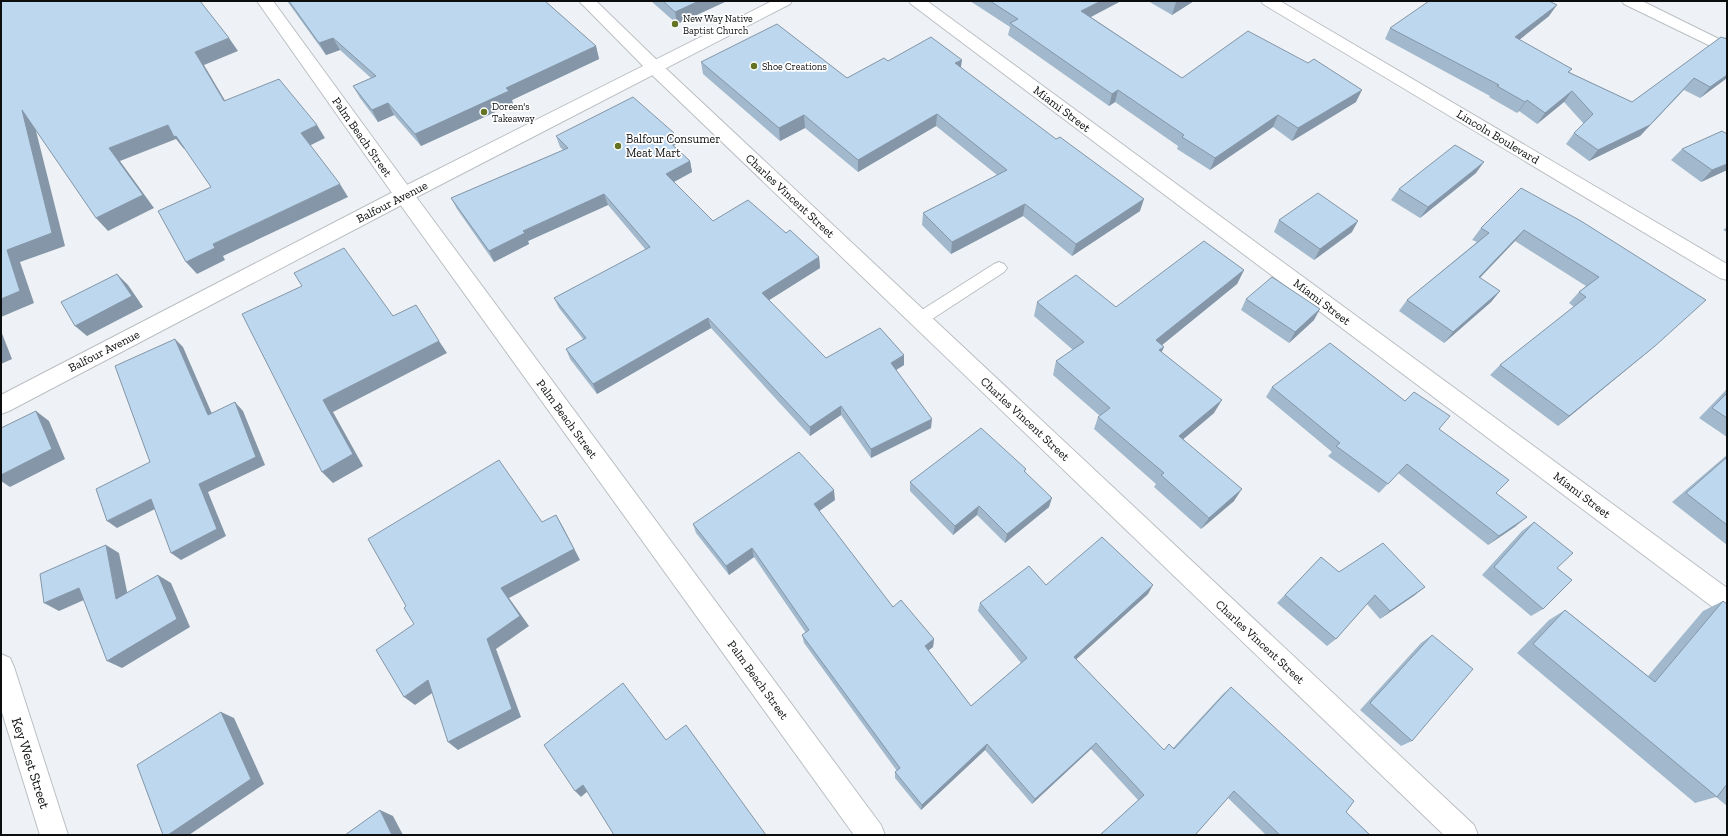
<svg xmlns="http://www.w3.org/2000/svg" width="1728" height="836" viewBox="0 0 1728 836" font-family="'Zilla Slab',serif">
<rect width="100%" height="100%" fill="#eef2f6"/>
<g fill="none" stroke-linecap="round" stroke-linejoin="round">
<!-- lane casing -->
<g stroke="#bbbfc3" stroke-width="2">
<polygon id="lane" points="999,262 1004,264 1007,268 1004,272 926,323 920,325 914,323 912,319 914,315 994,264"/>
</g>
<!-- street casing -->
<g stroke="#bbbfc3" stroke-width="2">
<g id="street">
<polygon points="257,1 273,1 411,190 881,825 885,835 854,835 397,200"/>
<polygon points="579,1 596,1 661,64 1474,825 1478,835 1444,835 649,72"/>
<polygon points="909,1 927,1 1727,588 1727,615 1718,611 911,4"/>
<polygon points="1261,1 1280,1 1727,264 1727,280 1720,278 1263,4"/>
<polygon points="1622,1 1642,1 1727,43 1727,54 1624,4"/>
<polygon points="1,654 10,658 14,667 68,835 40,835 1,709"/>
</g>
</g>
<!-- secondary casing -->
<g stroke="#bbbfc3" stroke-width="2">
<polygon id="secondary" points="772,1 792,1 790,4 411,200 9,411 1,414 1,395 397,190"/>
</g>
<!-- lane -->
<use href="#lane" fill="#fff" fill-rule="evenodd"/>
<!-- street -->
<use href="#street" fill="#fff" fill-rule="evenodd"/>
<!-- secondary -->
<use href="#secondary" fill="#fff" fill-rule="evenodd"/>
</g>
<!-- wall -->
<g fill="#a2b9cd">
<polygon points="287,1 545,1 596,46 599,59 512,100 513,104 421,146 394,115 378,122 360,98 353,86 371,78 340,50 326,55"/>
<polygon points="651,1 727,1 677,24"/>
<polygon points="970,1 1121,1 1091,17 1182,78 1356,102 1292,141 1273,127 1210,170 1177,149 1178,146 1115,102 1109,106 1008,35 1010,27"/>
<polygon points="1148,1 1194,1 1172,15"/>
<polygon points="1549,16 1519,40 1572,69 1569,72 1632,102 1725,38 1727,36 1727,78 1700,98 1684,90 1640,136 1589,161 1566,144 1574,133 1584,124 1564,102 1537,124 1519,111 1517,113 1489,97 1490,96 1385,39 1390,28"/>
<polygon points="888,61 961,68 1140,211 1072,256 1023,216 951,254 922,225 923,213 997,175 936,126 858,172 805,128 780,141 703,74 701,62 847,78"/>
<polygon points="556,136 676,144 674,146 690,161 692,172 674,182 713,221 786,233 819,257 820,268 769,300 826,358 904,355 904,365 896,370 931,428 871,458 841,415 810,436 711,328 597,394 570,359 566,349 583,339 559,308 554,298 646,250 608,205 528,241 529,244 494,262 457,209 451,198 563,150 560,147"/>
<polygon points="1682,149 1727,170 1701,182 1671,160"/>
<polygon points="1476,173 1420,218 1391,200 1399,189"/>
<polygon points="1279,220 1352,232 1314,260 1274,232"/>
<polygon points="1581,221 1655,346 1558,426 1490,375 1500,365 1574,307 1569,303 1579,292 1586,286 1515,241 1480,278 1500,291 1491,302 1444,343 1399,311 1407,300 1477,242 1472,240 1481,228"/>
<polygon points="1727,227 1727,232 1723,230"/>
<polygon points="1244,270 1237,284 1162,345 1161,352 1214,413 1183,439 1234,501 1201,529 1154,487 1156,484 1094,429 1098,417 1100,416 1053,375 1056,361 1073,350 1034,316 1037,302 1116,307"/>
<polygon points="1246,299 1314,320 1289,343 1241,310"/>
<polygon points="1272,387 1439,429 1496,493 1516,526 1488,545 1398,473 1379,493 1328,456 1332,452 1266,397"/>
<polygon points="1727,389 1727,437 1699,418"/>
<polygon points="1727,455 1727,545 1672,502 1721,460"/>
<polygon points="1026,469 1025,472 1049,507 1005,543 977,515 953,535 910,491 910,482"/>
<polygon points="835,500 819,511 893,607 934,639 933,647 928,650 971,706 1021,663 978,611 980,603 1046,585 1148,594 1076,659 1164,750 1169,744 1173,748 1223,694 1231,687 1346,812 1370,835 1266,835 1228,798 1195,835 1100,835 1138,800 1091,749 1032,804 985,750 921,810 895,778 895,772 897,771 804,643 802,635 806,633 754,557 729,575 696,533 693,524"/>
<polygon points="1534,522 1543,609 1531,616 1482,575 1522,531"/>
<polygon points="1321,557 1339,572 1415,595 1380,619 1367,604 1336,639 1327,646 1277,603"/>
<polygon points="1723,601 1727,604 1727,806 1716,797 1695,803 1517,653 1549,620 1565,610 1648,676 1703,611"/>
<polygon points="1432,635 1412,741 1401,746 1360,710 1421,643"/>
</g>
<!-- shaded-wall -->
<g fill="#8496a7">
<polygon points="699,1 727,1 677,24 675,12"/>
<polygon points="1101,1 1121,1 1079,23 1081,11"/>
<polygon points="1178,1 1194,1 1172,15 1176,2"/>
<polygon points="1557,5 1549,16 1508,49 1515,37"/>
<polygon points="229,38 238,51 204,65 233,114 224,101 195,52"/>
<polygon points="333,38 340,50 326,55 319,43"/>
<polygon points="596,46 599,59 512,100 513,104 421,146 415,134 506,88"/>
<polygon points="962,60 960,73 955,63"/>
<polygon points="1727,75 1727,78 1700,98 1710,87"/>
<polygon points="1694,78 1640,136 1589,161 1598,150"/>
<polygon points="1118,90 1115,102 1109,106 1112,94"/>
<polygon points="1362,90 1356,102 1292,141 1298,128"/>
<polygon points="1572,91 1564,102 1537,124 1545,113"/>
<polygon points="1527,100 1519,111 1517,113 1525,102"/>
<polygon points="388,103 394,115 378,122 372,110"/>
<polygon points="22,110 34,123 65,246 20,262 34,303 1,317 1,299"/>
<polygon points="937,114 936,126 858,172 858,160"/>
<polygon points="804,115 805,128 780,141 779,128"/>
<polygon points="1278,115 1273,127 1210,170 1215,158"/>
<polygon points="168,125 186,149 184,149 176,139 120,161 154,208 108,231 96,218 109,148"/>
<polygon points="317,125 325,138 309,146 301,133"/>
<polygon points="674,133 676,144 668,149 665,138"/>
<polygon points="690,161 692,172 668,185 666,174"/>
<polygon points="1484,162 1476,173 1420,218 1428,207"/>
<polygon points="1727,164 1727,170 1701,182 1712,170"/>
<polygon points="340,184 348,197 223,256 225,260 197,274 186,262 213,244"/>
<polygon points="604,194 608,205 528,241 529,244 494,262 489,251 523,231"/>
<polygon points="1144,199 1140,211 1072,256 1076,244"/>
<polygon points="1025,204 1023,216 951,254 952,242"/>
<polygon points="1358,221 1352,232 1314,260 1320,249"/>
<polygon points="1524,230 1515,241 1470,288 1479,277"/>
<polygon points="819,257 820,268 763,304 762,293"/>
<polygon points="1244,270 1237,284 1151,354 1156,340"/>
<polygon points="117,274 128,285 143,307 87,336 75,326"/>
<polygon points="1500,291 1491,302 1444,343 1453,332"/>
<polygon points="1320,309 1314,320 1289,343 1295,332"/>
<polygon points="708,318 711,328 597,394 593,384"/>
<polygon points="1,331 12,359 1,364"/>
<polygon points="175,339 183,347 216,423 208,415"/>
<polygon points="439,341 447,353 333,412 363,466 333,483 322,472 323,400"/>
<polygon points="1655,346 1643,356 1558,426 1569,416"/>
<polygon points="1164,347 1158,360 1159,350"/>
<polygon points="904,355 904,365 891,373 891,363"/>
<polygon points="1222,400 1214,413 1173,448 1179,436"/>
<polygon points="235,402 243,411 265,465 208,492 226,536 181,560 171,553 199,484"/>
<polygon points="841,406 841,415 810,436 810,427"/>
<polygon points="36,411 49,421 65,459 10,487 1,481 1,475"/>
<polygon points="932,419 931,428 871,458 871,449"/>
<polygon points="1242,489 1234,501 1201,529 1209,518"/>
<polygon points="834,490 835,500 815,514 814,504"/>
<polygon points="1052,498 1049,507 1005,543 1007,534"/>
<polygon points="151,499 161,506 117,528 107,521"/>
<polygon points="979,506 977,515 953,535 955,526"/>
<polygon points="556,515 563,527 580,560 509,598 529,626 496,649 521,717 458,750 448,742 487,639 501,588"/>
<polygon points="1527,517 1516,526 1488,545 1499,536"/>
<polygon points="106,545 119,553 130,606 116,599"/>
<polygon points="752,548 754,557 729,575 726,566"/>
<polygon points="158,575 171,583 190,627 122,668 107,661"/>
<polygon points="1153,585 1148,594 1070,665 1074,657"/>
<polygon points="1425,587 1415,595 1380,619 1390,611"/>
<polygon points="79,588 93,596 59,611 44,603"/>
<polygon points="934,639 933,647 924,654 925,646"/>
<polygon points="428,680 438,689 415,705 404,697"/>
<polygon points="221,712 234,718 264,784 189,835 168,835"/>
<polygon points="1096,743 1091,749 1032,804 1035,799"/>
<polygon points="987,744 985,750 921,810 922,805"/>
<polygon points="583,785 589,790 581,797 575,791"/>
<polygon points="380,810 393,816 403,835 392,835"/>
</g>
<!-- building -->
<g fill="#bcd7ee" stroke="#8496a7">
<polygon points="1,1 200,1 229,38 195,52 224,101 279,79 317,125 301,133 340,184 213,244 215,248 186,262 158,211 211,187 176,136 174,137 168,125 109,148 143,195 96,218 22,110 52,233 7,250 20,291 1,299"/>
<polygon points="289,1 545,1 596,46 506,88 509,91 415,134 388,103 372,110 353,86 376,76 333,38 319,43"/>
<polygon points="663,1 699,1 675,12"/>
<polygon points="990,1 1101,1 1081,11 1182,78 1248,31 1308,63 1314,59 1362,90 1298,128 1278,115 1215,158 1182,137 1184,135 1118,90 1112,94 1010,23 1018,19"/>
<polygon points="1429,1 1549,1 1557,5 1515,37 1572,69 1568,72 1632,102 1721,37 1727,39 1727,75 1710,87 1694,78 1650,125 1598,150 1574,133 1593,114 1572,91 1545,113 1527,100 1525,102 1497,86 1499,85 1390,28"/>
<polygon points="777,24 847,78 884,58 888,61 931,37 962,60 955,63 1056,139 1060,137 1144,199 1076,244 1025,204 952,242 923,213 1007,170 937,114 858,160 804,115 779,128 701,62"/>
<polygon points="633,97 674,133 665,138 690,161 666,174 713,221 748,200 786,233 790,230 819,257 762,293 826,358 880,328 904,355 891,363 932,419 871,449 841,406 810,427 708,318 593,384 566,349 586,338 554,298 650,247 604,194 523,231 525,233 489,251 451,198 568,148 556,136"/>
<polygon points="1722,131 1727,134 1727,164 1712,170 1682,149"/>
<polygon points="1455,145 1484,162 1428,207 1399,189"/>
<polygon points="1521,188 1581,221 1706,300 1655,346 1569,416 1500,365 1586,297 1579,292 1599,277 1524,230 1479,277 1500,291 1453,332 1407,300 1489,233 1481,228"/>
<polygon points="1318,193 1358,221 1320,249 1279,220"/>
<polygon points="1204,241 1244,270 1156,340 1164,347 1159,350 1222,400 1179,436 1242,489 1209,518 1161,475 1164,473 1098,417 1110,408 1056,361 1084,342 1037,302 1076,275 1116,307"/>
<polygon points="344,248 393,316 416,305 439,341 323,400 353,454 322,472 242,314 302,286 294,273"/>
<polygon points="117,274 132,296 75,326 61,302"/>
<polygon points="1272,277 1320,309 1295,332 1246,299"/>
<polygon points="175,339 208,415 235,402 256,457 199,484 217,529 171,553 151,499 107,521 96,489 150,462 115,366"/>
<polygon points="1330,343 1405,401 1414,392 1450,416 1439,429 1509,480 1496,493 1527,517 1499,536 1407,464 1388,484 1336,446 1340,443 1272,387"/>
<polygon points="1727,393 1727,418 1712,408"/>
<polygon points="36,411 52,449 1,475 1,428"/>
<polygon points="981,428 1026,469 1024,471 1052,498 1007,534 979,506 955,526 910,482"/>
<polygon points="799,452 834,490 814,504 893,607 901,600 934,639 925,646 971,706 1027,658 980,603 1029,566 1046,585 1102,537 1153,585 1074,657 1164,750 1169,744 1174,749 1231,687 1354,801 1346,812 1370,835 1280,835 1234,791 1195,835 1100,835 1144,795 1096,743 1035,799 987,744 922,805 895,772 900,768 802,635 809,630 752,548 726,566 693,524"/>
<polygon points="1727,457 1727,525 1686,493"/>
<polygon points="499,460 542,522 556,515 574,549 501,588 520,616 487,639 512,709 448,742 428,680 404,697 376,650 414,624 404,608 406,606 368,539"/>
<polygon points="1534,522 1573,553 1557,568 1572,580 1543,609 1494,567"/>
<polygon points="1383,543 1425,587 1390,611 1375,595 1336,639 1285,595 1321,557 1339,572"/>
<polygon points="106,545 116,599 158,575 177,619 107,661 79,588 44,603 40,574"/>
<polygon points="1723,601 1727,604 1727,784 1717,797 1533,644 1565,610 1655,682"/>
<polygon points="1432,635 1473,669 1412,741 1370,703"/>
<polygon points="623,683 666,740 686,725 766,835 614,835 583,785 575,791 544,745"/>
<polygon points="221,712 251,779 168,835 163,835 137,765"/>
<polygon points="380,810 392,835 345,835"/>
</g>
<!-- markers -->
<g fill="#637422" stroke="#fff" stroke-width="1.5">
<circle cx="675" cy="24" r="4"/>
<circle cx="754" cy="66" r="4"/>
<circle cx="484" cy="112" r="4"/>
<circle cx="618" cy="146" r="4"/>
</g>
<g text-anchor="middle" stroke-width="3.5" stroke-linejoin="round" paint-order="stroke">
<!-- far-poi labels -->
<g font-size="10" fill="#0b0d0e" stroke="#fff" text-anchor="start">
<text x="683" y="22">New Way Native<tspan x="683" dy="12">Baptist Church</tspan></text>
<text x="762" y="70">Shoe Creations</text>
<text x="492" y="110">Doreen's<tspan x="492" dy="12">Takeaway</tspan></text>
</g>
<!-- street labels -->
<g font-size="12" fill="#0b0d0e" stroke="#fff">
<text transform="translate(1062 109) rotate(37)" y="4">Miami Street</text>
<text transform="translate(362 137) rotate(55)" y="4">Palm Beach Street</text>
<text transform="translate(1498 137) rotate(31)" y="4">Lincoln Boulevard</text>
<text transform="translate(790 196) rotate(43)" y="4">Charles Vincent Street</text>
<text transform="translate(392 202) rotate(-27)" y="4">Balfour Avenue</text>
<text transform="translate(1322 302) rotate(37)" y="4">Miami Street</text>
<text transform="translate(104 351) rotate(-27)" y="4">Balfour Avenue</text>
<text transform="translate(567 419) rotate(54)" y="4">Palm Beach Street</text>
<text transform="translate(1025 419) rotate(43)" y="4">Charles Vincent Street</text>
<text transform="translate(1582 495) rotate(37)" y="4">Miami Street</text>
<text transform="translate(1260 642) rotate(43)" y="4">Charles Vincent Street</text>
<text transform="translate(758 680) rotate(54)" y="4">Palm Beach Street</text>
</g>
<!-- poi labels -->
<g font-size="12" fill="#0b0d0e" stroke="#fff" text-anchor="start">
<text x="626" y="143">Balfour Consumer<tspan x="626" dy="14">Meat Mart</tspan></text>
</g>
<!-- near-street labels -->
<g font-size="14" fill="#0b0d0e" stroke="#fff">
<text transform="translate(31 763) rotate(72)" y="5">Key West Street</text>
</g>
</g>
<!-- border -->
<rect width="1728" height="836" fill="none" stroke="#0b0d0e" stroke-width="4"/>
</svg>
